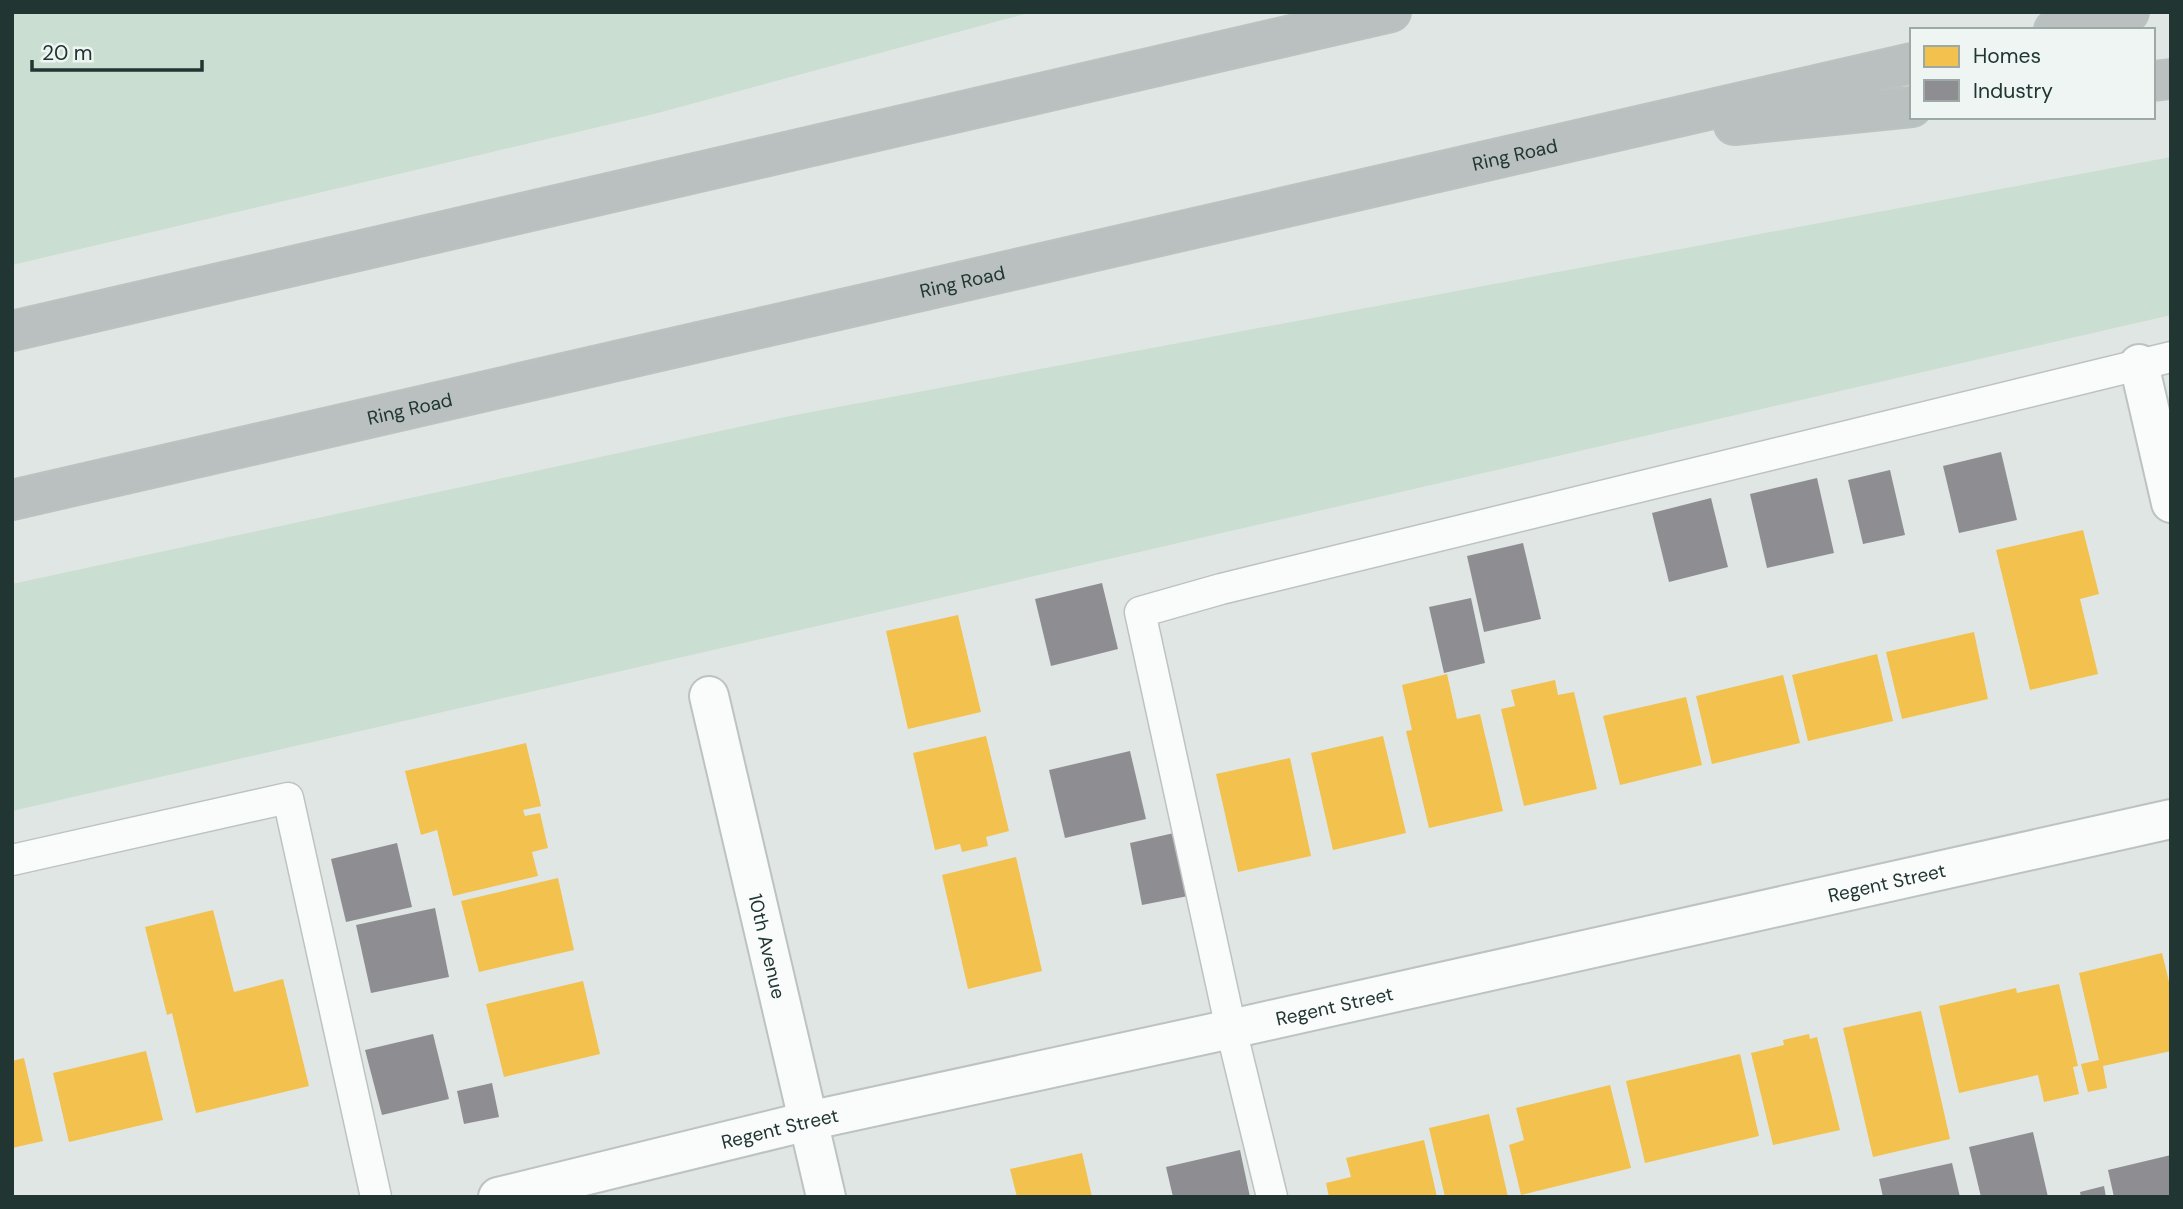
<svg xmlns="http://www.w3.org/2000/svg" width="2183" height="1209" viewBox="0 0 2183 1209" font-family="'DM Sans',sans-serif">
<rect width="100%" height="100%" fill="#e0e6e4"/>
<!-- green -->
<g fill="#caded2">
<polygon points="12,12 1032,12 654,114 12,265"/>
<polygon points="2171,157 2171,315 12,811 12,584 790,416"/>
</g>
<!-- homes -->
<g fill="#f2c14e">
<polygon points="2083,530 2099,594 2080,599 2098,674 2030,690 1996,550"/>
<polygon points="958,615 981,712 908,729 886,631"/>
<polygon points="1974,632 1988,699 1902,719 1886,652"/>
<polygon points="1877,654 1893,721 1808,741 1792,675"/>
<polygon points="1447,674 1457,719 1480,714 1503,811 1429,828 1406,731 1412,730 1402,685"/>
<polygon points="1783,675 1800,743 1712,764 1696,696"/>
<polygon points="1555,680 1558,695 1574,692 1597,789 1524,806 1501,709 1515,706 1511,690"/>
<polygon points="1686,697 1702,765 1620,785 1603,716"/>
<polygon points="986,736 1009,831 986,837 988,846 962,852 960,844 935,850 913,753"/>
<polygon points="1383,736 1406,833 1333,850 1311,753"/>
<polygon points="526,743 541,806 523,810 525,816 540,813 548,848 532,852 538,876 453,896 437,830 421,835 405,771"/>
<polygon points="1290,758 1311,856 1238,872 1216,774"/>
<polygon points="1016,857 1042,971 968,989 942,875"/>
<polygon points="558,878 574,950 479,972 461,901"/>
<polygon points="213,910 234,992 283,979 309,1086 196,1113 172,1013 167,1015 145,927"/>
<polygon points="2162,953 2171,990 2171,1051 2103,1066 2107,1088 2088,1092 2081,1064 2099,1060 2079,973"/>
<polygon points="583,981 600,1054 504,1077 486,1004"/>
<polygon points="2059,984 2078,1066 2073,1067 2079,1094 2044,1102 2038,1075 1959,1093 1939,1006 2016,988 2017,993"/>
<polygon points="1921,1011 1950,1139 1873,1157 1843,1028"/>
<polygon points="1809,1034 1810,1039 1817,1037 1840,1130 1773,1145 1751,1053 1784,1045 1783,1040"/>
<polygon points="146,1051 163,1120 69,1142 53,1073"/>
<polygon points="1740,1054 1759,1136 1645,1163 1626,1081"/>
<polygon points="24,1058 43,1141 12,1148 12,1061"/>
<polygon points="1610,1085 1631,1168 1521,1195 1509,1145 1524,1140 1516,1108"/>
<polygon points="1489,1114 1508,1197 1445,1197 1429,1128"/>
<polygon points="1424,1140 1437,1197 1329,1197 1326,1183 1351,1177 1346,1158"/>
<polygon points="1082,1153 1092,1197 1017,1197 1010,1169"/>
</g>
<!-- industry -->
<g fill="#8d8d92">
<polygon points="2001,452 2017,520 1959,533 1943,466"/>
<polygon points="1890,470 1905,535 1863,544 1848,480"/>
<polygon points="1817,478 1834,553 1767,568 1750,494"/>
<polygon points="1711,498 1728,567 1669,582 1652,513"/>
<polygon points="1523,543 1541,619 1484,632 1467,556"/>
<polygon points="1102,583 1118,649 1051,666 1035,599"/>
<polygon points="1471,598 1485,663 1444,673 1429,607"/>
<polygon points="1130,751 1146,819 1065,838 1049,770"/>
<polygon points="1174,833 1188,896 1142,905 1130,843"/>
<polygon points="397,843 412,907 346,922 331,859"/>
<polygon points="435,908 449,977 371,993 356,925"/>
<polygon points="433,1034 449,1099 382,1115 365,1050"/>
<polygon points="492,1083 499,1117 464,1124 457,1091"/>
<polygon points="2033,1132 2048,1197 1981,1197 1969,1147"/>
<polygon points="1240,1150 1250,1197 1173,1197 1166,1167"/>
<polygon points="2171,1155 2171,1197 2114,1197 2108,1170"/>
<polygon points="1952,1163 1960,1197 1883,1197 1879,1179"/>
<polygon points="2104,1186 2106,1197 2081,1197 2080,1192"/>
</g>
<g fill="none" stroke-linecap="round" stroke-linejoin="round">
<!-- lane casing -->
<g stroke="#bdc3c1" stroke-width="33">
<g id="lane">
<polyline points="12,860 288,798 376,1197"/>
<polyline points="1272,1197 1231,1029 1140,612 1221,589 2171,357"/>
</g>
</g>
<!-- street casing -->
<g stroke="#bdc3c1" stroke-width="42">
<g id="street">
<polyline points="2139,364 2171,503"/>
<path id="s1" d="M709 696 826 1197"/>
<path id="s2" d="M498 1197 808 1121 1231 1029 2171 819"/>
</g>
</g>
<!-- highway casing -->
<g stroke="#bbc3c1" stroke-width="42">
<g id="highway">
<polyline points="2054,30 2129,12"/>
<polyline points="2153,81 2171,79"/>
<polyline points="1734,125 1912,107"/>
<polyline points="12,331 1391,12"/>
<path id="s3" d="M12 500 1912 63"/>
</g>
</g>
<!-- lane -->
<use href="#lane" stroke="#fafbfb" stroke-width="30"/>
<!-- street -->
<use href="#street" stroke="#fafbfb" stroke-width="38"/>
<!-- highway -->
<use href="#highway" stroke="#b9c0bf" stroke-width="38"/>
</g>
<g text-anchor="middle" stroke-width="7" stroke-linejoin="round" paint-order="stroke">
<!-- street labels -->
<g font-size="19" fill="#213632" stroke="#eef5f2">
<text dy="7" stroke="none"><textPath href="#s3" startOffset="1542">Ring Road</textPath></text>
<text dy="7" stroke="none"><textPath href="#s3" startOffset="975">Ring Road</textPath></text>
<text dy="7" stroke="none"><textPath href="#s3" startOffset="408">Ring Road</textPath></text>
<text dy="7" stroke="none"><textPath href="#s2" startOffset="1424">Regent Street</textPath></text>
<text dy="7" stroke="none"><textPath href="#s1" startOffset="257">10th Avenue</textPath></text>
<text dy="7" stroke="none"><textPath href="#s2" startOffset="858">Regent Street</textPath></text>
<text dy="7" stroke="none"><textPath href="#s2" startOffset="290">Regent Street</textPath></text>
</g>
</g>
<!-- border -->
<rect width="2183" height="1209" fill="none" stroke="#213632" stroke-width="28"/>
<!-- legend -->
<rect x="1910" y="28" width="245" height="91" fill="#eef5f2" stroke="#9ca9a5" stroke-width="2"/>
<rect x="1924" y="46" width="35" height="21" fill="#f2c14e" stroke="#9ca9a5" stroke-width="2"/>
<text x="1973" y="63" font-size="21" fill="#213632">Homes</text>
<rect x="1924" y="80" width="35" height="21" fill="#8d8d92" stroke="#9ca9a5" stroke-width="2"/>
<text x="1973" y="98" font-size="21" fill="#213632">Industry</text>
<!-- scale -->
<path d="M32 60v10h170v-10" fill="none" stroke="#213632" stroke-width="3.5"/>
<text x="42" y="60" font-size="21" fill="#213632" stroke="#eef5f2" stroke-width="5" paint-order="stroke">20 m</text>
</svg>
